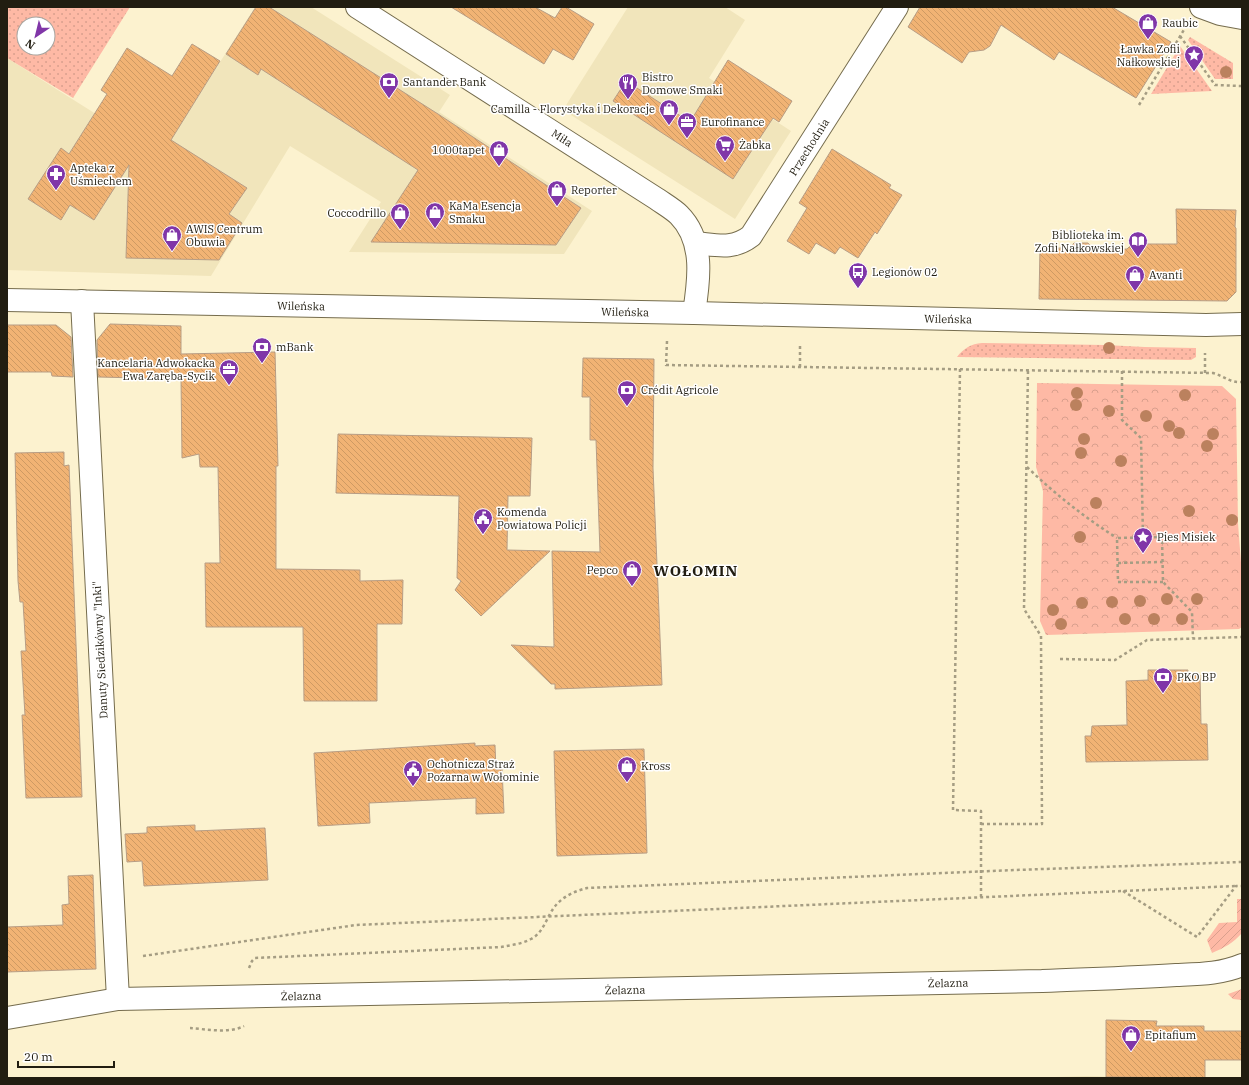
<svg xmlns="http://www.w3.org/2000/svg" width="1249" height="1085" viewBox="0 0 1249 1085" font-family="'IBM Plex Serif',serif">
<defs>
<pattern id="grass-dots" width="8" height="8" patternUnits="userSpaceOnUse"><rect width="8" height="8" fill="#feb9a5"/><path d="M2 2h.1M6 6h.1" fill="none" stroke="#d99f8d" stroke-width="1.8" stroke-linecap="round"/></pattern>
<pattern id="forest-crowns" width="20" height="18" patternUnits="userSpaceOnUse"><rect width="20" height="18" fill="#feb9a5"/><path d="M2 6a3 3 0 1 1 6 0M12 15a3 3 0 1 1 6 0" fill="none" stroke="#d99f8d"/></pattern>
<pattern id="garden-furrows" width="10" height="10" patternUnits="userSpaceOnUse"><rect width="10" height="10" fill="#feb9a5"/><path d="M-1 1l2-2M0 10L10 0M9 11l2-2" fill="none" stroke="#d99f8d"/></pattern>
<pattern id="building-back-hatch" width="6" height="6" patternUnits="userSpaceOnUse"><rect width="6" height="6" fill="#f1b374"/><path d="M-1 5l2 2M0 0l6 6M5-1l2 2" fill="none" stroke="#ce9a63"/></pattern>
</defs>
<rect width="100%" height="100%" fill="#fcf2cf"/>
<!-- built -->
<g fill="#f1e5bb">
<polygon points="255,7 311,7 450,95 439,112 592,211 564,254 349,252 381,202 290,146 211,276 7,270 7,58 161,155"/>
<polygon points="628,7 725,7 745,20 709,78 791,131 735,219 563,110"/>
<polygon points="1086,1076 1176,1078 982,1078 1024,1078"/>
</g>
<!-- grass -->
<g fill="url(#grass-dots)" fill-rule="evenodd">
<path d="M7 7H130L73 98 7 58ZM24 24H48V48H24Z"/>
<polygon points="1190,37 1233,63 1233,79 1215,79 1188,40"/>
<polygon points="1180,46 1212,91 1151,94"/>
<path d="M982 343 1105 345 1145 347 1196 348V357L1191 360 957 357C964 348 971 344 982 343Z"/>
</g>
<!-- forest -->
<polygon fill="url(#forest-crowns)" points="1037,383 1222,386 1236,399 1238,523 1242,576 1242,627 1239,629 1046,635 1040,621 1043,491 1036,467"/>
<!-- garden -->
<g fill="url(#garden-furrows)">
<path d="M1237 899H1242V933C1233 943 1224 948 1212 953L1207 940 1219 923 1237 922Z"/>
<polygon points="1242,989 1242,1000 1233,999 1228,994"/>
</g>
<!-- building -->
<g fill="url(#building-back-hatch)" stroke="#b79d85">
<polygon points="256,7 269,7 438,114 581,208 556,245 371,242 418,170 261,69 258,75 226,54"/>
<polygon points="451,7 535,7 555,18 562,7 566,7 594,24 573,60 553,49 544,64"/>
<polygon points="920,7 1112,7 1171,42 1136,98 1059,52 1054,60 1001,25 990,46 984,50 969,52 962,63 908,27"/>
<polygon points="192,44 220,61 171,140 247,188 229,214 242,223 219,260 126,258 129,165 94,220 70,205 61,220 28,199 61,148 69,154 107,94 101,90 127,48 172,76"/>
<polygon points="728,60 792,101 779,122 773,118 733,179 613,101 626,81 690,122"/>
<polygon points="832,149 891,185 889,188 902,195 877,234 875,232 858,258 840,247 835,254 816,243 809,254 787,241 807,208 799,203"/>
<polygon points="1176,209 1236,210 1235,227 1236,228 1236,292 1227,301 1039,299 1040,248 1069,248 1074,243 1088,243 1093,249 1127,249 1132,244 1177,244"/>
<polygon points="110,324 181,326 181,354 275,352 278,466 276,466 276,569 360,570 360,581 403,580 402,624 377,624 377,701 304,701 303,627 206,627 205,563 220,563 218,467 200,467 199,454 182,458 181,379 98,377 97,340"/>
<polygon points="7,325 56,325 71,337 73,377 52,376 51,372 7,372"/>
<polygon points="583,358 654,359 653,468 662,685 555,689 555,684 551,684 511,645 554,647 552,551 600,552 596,440 590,440 590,397 582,397"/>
<polygon points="338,434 532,438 530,496 508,496 507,550 550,551 481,616 455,590 461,581 457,578 459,496 336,493"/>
<polygon points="64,452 64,466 69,465 82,797 26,798 22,715 25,715 21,651 26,651 23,602 20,602 18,581 15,453"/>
<polygon points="1148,670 1188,670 1187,676 1200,675 1201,724 1207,724 1208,760 1086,762 1085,736 1091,736 1092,726 1127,725 1126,681 1148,680"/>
<polygon points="475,743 475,746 495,745 496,770 502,769 504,813 476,814 476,798 369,803 370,823 318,826 314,753"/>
<polygon points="644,749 647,853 557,856 554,751"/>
<polygon points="195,825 195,831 265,828 268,880 144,886 142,861 127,862 125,834 147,833 147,827"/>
<polygon points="93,875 96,969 7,972 7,927 63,925 62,905 69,904 68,876"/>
<polygon points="1106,1020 1157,1021 1156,1026 1204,1026 1204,1031 1242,1031 1242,1060 1205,1060 1205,1078 1106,1077"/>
</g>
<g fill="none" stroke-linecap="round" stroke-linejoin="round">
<!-- street casing -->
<g stroke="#756c4d" stroke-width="24">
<g id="street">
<path d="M357 7 657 199C664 204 673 209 679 215 705 241 699 281 694 313"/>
<polyline points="1201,7 1220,14 1242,18"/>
<path d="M696 243C717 245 733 250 751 236L897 7"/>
<polyline points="82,301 118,999"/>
<path d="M7 1018 118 999 1042 981C1087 979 1132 978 1176 975 1199 974 1221 974 1242 965"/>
</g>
</g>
<!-- secondary casing -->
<g stroke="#756c4d" stroke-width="24">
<polyline id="secondary" points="7,300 694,313 1206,325 1242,324"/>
</g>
<!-- path -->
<g stroke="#a59d83" stroke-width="2.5" stroke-dasharray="3 3" stroke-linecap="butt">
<polyline points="1180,36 1215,85 1242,86"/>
<polyline points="1139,105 1185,28"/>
<path d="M667 341 666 365 1213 373C1224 376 1230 383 1242 382"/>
<polyline points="800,367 800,343"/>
<polyline points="960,369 953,810 981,811 981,897"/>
<polyline points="1122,371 1122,420 1141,438 1143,538"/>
<polyline points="1205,373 1205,353"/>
<path d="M1027 467C1055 494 1084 517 1117 538"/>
<polyline points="1118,563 1162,562"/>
<polyline points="1163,582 1118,582 1117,538 1162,537 1163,582 1192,612 1193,638"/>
<polyline points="1060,659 1115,660 1147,640 1242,637"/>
<polyline points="981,824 1042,824 1041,636 1024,609 1028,370"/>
<polyline points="1123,891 1197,937 1236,886 1242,886"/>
<polyline points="143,956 356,925 1236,886"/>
<path d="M249 968 252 961 255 958 501 947C511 945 522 944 531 939 543 933 546 919 553 909 561 897 575 891 587 888L1016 870 1242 862"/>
<path d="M190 1028C206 1029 228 1034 244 1026"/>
</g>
<!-- street -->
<use href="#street" stroke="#fff" stroke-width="22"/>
<!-- secondary -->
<use href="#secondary" stroke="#fff" stroke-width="22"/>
</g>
<!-- trees -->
<g fill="#bb815e">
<circle cx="1226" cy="72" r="6"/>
<circle cx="1109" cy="348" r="6"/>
<circle cx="1077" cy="393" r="6"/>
<circle cx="1185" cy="395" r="6"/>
<circle cx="1076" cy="405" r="6"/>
<circle cx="1109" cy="411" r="6"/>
<circle cx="1146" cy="416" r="6"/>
<circle cx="1169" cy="426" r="6"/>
<circle cx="1179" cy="433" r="6"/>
<circle cx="1213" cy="434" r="6"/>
<circle cx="1084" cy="439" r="6"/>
<circle cx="1207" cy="446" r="6"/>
<circle cx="1081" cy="453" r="6"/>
<circle cx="1121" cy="461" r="6"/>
<circle cx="1096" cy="503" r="6"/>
<circle cx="1189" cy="511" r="6"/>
<circle cx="1232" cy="520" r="6"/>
<circle cx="1080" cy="537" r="6"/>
<circle cx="1167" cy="599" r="6"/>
<circle cx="1197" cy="599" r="6"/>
<circle cx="1140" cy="601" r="6"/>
<circle cx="1112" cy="602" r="6"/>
<circle cx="1082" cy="603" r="6"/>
<circle cx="1053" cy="610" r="6"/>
<circle cx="1125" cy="619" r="6"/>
<circle cx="1154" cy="619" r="6"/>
<circle cx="1182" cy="619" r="6"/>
<circle cx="1061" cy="624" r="6"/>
</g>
<!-- icons -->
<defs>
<g id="shop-pin" transform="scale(1)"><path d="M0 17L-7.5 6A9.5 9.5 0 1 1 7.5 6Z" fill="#8036a8" stroke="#fff"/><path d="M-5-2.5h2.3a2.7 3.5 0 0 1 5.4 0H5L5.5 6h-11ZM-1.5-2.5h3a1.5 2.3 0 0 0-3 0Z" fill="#fff"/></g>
<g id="sight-pin" transform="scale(1)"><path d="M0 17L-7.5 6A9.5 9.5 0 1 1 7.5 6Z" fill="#8036a8" stroke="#fff"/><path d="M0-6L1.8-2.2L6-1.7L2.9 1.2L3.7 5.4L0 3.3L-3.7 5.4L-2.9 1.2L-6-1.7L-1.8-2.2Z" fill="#fff"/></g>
<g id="bank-pin" transform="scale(1)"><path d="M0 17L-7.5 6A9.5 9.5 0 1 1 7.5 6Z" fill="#8036a8" stroke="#fff"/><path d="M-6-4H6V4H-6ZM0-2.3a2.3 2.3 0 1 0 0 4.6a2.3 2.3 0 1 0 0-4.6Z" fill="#fff"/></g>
<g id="restaurant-pin" transform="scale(1)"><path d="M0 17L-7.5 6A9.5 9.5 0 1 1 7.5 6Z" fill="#8036a8" stroke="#fff"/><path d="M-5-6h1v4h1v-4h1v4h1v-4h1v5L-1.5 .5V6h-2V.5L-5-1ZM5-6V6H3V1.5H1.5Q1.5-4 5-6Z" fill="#fff"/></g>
<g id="office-pin" transform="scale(1)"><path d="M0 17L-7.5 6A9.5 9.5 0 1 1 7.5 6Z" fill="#8036a8" stroke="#fff"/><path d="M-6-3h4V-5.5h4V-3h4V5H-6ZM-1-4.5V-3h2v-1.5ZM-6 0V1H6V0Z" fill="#fff"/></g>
<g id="supermarket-pin" transform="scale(1)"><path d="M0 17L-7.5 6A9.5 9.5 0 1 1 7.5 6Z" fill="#8036a8" stroke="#fff"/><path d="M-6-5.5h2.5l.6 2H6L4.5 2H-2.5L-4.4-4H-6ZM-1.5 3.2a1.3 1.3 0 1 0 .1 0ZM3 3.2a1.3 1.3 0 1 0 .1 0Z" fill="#fff"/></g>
<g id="pharmacy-pin" transform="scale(1)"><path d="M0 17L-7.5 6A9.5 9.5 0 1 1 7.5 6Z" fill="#8036a8" stroke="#fff"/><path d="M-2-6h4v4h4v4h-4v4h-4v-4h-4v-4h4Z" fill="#fff"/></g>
<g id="library-pin" transform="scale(1)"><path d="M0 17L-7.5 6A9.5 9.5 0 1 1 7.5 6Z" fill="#8036a8" stroke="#fff"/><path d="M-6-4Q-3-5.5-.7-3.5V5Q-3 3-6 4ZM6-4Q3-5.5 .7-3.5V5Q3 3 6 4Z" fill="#fff"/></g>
<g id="bus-pin" transform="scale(1)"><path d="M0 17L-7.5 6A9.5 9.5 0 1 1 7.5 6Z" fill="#8036a8" stroke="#fff"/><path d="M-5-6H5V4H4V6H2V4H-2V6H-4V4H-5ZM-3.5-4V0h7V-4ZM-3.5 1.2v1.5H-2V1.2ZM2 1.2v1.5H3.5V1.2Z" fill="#fff"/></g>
<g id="civic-pin" transform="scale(1)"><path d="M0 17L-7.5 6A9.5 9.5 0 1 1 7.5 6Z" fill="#8036a8" stroke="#fff"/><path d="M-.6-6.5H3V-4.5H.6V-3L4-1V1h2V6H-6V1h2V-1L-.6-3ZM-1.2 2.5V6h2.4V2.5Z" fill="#fff"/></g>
</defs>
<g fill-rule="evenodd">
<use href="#shop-pin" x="1148" y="23"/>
<use href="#sight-pin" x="1194" y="55"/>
<use href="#bank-pin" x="389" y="82"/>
<use href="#restaurant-pin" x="628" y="83"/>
<use href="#shop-pin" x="669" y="109"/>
<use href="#office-pin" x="687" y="122"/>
<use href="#supermarket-pin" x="725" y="145"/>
<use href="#shop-pin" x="499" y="150"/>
<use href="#pharmacy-pin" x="56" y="174"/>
<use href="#shop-pin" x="557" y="190"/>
<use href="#shop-pin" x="435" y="212"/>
<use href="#shop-pin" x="400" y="213"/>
<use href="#shop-pin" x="172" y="235"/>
<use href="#library-pin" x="1138" y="241"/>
<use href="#bus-pin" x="858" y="272"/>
<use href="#shop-pin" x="1135" y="275"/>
<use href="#bank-pin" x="262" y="347"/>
<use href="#office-pin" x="229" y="369"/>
<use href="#bank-pin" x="627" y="390"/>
<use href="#civic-pin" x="483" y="518"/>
<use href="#sight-pin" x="1143" y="537"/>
<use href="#shop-pin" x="632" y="570"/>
<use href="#bank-pin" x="1163" y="677"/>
<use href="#shop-pin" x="627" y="766"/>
<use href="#civic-pin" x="413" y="770"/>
<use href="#shop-pin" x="1131" y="1035"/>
</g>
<g text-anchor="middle" stroke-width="3" stroke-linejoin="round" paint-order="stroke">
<!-- poi labels -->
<g font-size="11" fill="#211d11" stroke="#fff" text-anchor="start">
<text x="1162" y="27">Raubic</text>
<text x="1180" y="53" text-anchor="end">Ławka Zofii<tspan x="1180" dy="13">Nałkowskiej</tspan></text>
<text x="642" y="81">Bistro<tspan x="642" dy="13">Domowe Smaki</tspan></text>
<text x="403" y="86">Santander Bank</text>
<text x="655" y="113" text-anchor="end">Camilla - Florystyka i Dekoracje</text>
<text x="701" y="126">Eurofinance</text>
<text x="739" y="149">Żabka</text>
<text x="485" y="154" text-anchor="end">1000tapet</text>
<text x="70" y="172">Apteka z<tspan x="70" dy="13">Uśmiechem</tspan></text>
<text x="571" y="194">Reporter</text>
<text x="449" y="210">KaMa Esencja<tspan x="449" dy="13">Smaku</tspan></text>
<text x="386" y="217" text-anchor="end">Coccodrillo</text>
<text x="186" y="233">AWIS Centrum<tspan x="186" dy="13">Obuwia</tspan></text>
<text x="1124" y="239" text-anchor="end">Biblioteka im.<tspan x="1124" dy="13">Zofii Nałkowskiej</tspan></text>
<text x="872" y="276">Legionów 02</text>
<text x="1149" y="279">Avanti</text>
<text x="276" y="351">mBank</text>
<text x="215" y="367" text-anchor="end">Kancelaria Adwokacka<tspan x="215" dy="13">Ewa Zaręba-Sycik</tspan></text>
<text x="641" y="394">Crédit Agricole</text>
<text x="497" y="516">Komenda<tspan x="497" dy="13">Powiatowa Policji</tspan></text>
<text x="1157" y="541">Pies Misiek</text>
<text x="618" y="574" text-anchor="end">Pepco</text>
<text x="1177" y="681">PKO BP</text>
<text x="427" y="768">Ochotnicza Straż<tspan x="427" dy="13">Pożarna w Wołominie</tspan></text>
<text x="641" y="770">Kross</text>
<text x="1145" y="1039">Epitafium</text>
</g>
<!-- street labels -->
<g font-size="11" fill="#211d11" stroke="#fff">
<text transform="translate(562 138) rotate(33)" y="4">Miła</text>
<text transform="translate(809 147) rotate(-58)" y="4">Przechodnia</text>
<text transform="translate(301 306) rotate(1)" y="4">Wileńska</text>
<text transform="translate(625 312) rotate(1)" y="4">Wileńska</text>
<text transform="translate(948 319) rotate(1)" y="4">Wileńska</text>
<text transform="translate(100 650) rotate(-93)" y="4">Danuty Siedzikówny "Inki"</text>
<text transform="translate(948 983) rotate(-1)" y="4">Żelazna</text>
<text transform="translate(625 990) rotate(-1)" y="4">Żelazna</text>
<text transform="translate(301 996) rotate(-1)" y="4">Żelazna</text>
</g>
<!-- district labels -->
<g font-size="15" font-weight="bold" letter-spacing="1" fill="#211d11" stroke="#fff">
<text x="696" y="576">WOŁOMIN</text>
</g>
</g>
<!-- border -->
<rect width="1249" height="1085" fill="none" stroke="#211d11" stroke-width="16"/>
<!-- north arrow -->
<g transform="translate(36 36) rotate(215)"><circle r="19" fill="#ffffff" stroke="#a6a5a0"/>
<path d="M0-3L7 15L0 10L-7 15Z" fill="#8036a8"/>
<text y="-6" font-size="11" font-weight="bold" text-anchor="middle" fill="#211d11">N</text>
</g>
<!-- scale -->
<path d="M18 1061v6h96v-6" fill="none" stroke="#211d11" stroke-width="2"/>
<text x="24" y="1061" font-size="12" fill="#211d11" stroke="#ffffff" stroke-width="3" paint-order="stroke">20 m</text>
</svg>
